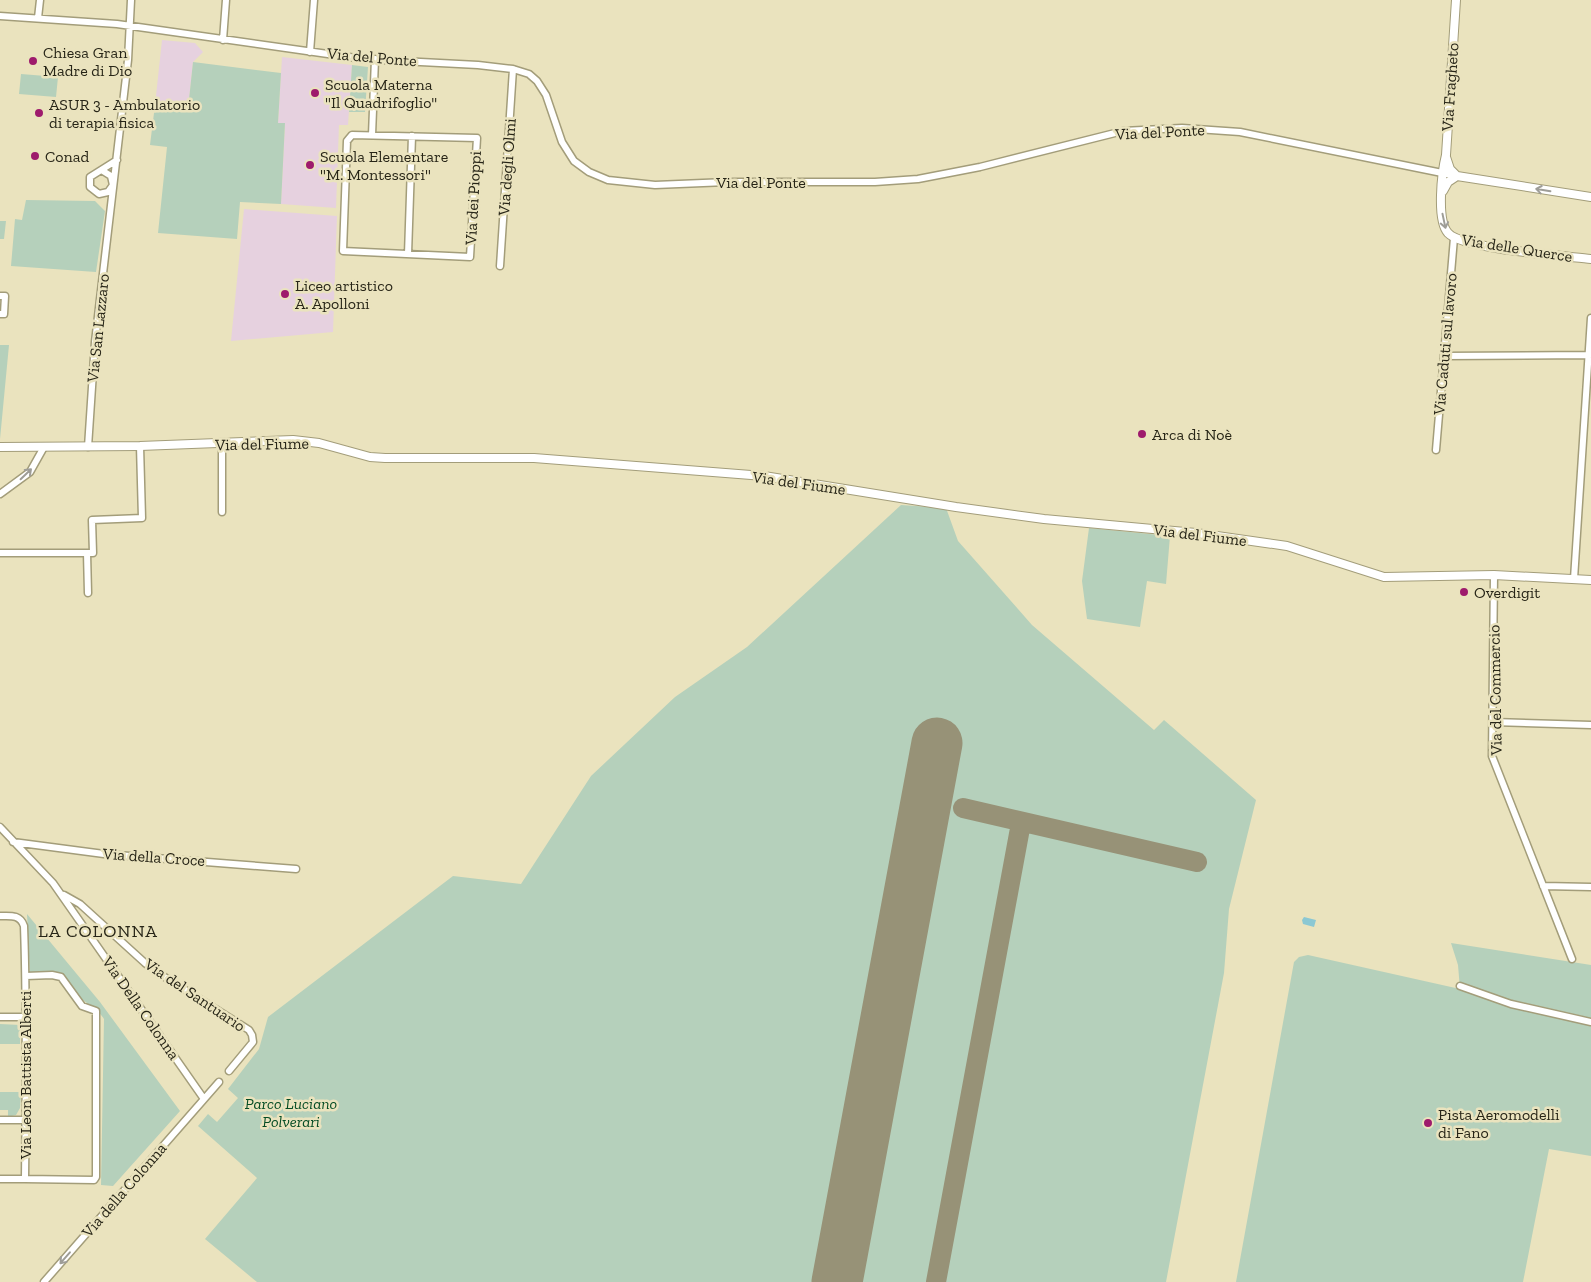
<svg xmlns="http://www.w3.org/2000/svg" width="1591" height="1282" viewBox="0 0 1591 1282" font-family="'Zilla Slab',serif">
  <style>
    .education { fill: #e6d1df }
    .green { fill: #b5d0bb }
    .water { fill: #8bc8d3 }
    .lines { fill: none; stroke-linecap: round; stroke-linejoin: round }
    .taxiway { stroke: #979277; stroke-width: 20 }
    .runway { stroke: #979277; stroke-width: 51 }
    .minor-casing { stroke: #a39d7a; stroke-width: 9 }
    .tertiary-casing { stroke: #a39d7a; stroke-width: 10 }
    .minor { stroke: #fff; stroke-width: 6 }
    .tertiary { stroke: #fff; stroke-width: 8 }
    .oneway { stroke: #9e9d97 }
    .poi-dot { fill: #9e1b6c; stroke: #eae3be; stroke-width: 2 }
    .labels { text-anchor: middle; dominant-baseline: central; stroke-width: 5; stroke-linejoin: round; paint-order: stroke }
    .poi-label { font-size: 16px; fill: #272517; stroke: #eae3be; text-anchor: start }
    .street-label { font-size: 16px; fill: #272517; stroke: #eae3be }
    .park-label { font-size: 16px; font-style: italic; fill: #044c24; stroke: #eae3be }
    .neighbourhood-label { font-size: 18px; letter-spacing: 1px; fill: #272517; stroke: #eae3be }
  </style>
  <rect width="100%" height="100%" fill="#eae3be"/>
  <path class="education" d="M 162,40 L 195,43 L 203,52 L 193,62 L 188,109 L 155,105 Z
    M 282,57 L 352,65 L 348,125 L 339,125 L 336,208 L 281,204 L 285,124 L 278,123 Z
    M 244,209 L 337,216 L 333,332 L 231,341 Z"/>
  <path class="green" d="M 193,62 L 281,73 L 278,123 L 285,123 L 281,204 L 240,202 L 237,239 L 158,233 L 167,147 L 150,145 L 155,105 L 188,109 Z
    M 352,65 L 368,67 L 365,112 L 349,112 Z
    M 21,74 L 58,77 L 56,97 L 19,94 Z
    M 26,200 L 95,201 L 105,211 L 96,272 L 11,266 L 15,219 L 22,220 Z
    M 0,221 L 6,221 L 4,239 L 0,239 Z
    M 0,345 L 9,345 L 0,439 Z
    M 901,505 L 946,508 L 958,541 L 1032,625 L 1154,730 L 1164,720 L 1256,800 L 1229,909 L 1224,973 L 1166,1282 L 257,1282 L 205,1239 L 257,1178 L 198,1126 L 208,1114 L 217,1122 L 238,1098 L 228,1089 L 259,1049 L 268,1017 L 453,876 L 521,884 L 591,776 L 675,697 L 747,647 Z
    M 1089,528 L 1170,536 L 1166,584 L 1147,581 L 1140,627 L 1087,619 L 1082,581 Z
    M 27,914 L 100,1002 L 180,1111 L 113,1186 L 101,1185 L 104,1019 C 96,1005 77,1001 73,987 L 61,979 L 30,977 Z
    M 1451,943 L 1591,965 L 1591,1018 L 1467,990 L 1591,1024 L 1591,1156 L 1549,1149 L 1523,1282 L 1236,1282 L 1294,962 L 1299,957 L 1308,955 L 1460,989 L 1458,965 Z
    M 0,1024 L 20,1025 L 20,1044 L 0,1044 Z
    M 0,1092 L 21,1092 L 20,1108 L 16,1115 L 8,1117 L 8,1110 L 0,1110 Z"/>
  <path class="water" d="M 1304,917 L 1316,920 L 1314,927 L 1303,924 L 1302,920 Z"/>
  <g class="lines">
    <path class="taxiway" d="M 963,808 L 1197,862
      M 936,1282 L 1021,823"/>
    <path class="runway" d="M 837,1282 L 937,743"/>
    <g class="minor-casing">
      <path id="minor" d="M 0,16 L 117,24 L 363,59 L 478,65 L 513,69 L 529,74 L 537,81 L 546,95 L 562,142 L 574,161 L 589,172 L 608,180 L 655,185 L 727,182 L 875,182 L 918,179 L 980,167 L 1123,131 L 1182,128 L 1240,132 L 1457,176
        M 38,18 L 40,0
        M 223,40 L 226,0
        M 310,52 L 314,0
        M 352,135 L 477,138 L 470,257 L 343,251 L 347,141 Z
        M 372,135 L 375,59
        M 103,171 L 111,176 L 113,185 L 108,192 L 99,194 L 90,187 L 90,177 L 117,160
        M 408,254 L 412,136
        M 500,266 L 513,69
        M 0,296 L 5,296 L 4,314 L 0,314
        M 1444,356 L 1589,355
        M 222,444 L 222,512
        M 88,447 L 95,342 L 128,60 L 131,0
        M 1436,450 L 1454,238
        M 0,494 L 30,472 L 44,447
        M 0,553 L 87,553
        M 1494,575 L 1492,756 L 1572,959
        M 1574,579 L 1591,318
        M 88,593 L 87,553 L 93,553 L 92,520 L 142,518 L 140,446
        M 1493,722 L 1591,725
        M 0,827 L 53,883 L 204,1099
        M 13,842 L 104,854 L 296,869
        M 1543,886 L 1591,887
        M 64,895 L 80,904 L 145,963 L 163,976 L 249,1030 L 252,1035 L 253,1042 L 229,1071
        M 0,916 C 10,916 20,914 24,926 C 27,1010 26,1094 25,1179 L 94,1180 L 96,1177 L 96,1011 L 82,1006 L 61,977 L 52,975 L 26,976
        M 1460,986 L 1511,1004 L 1591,1022
        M 0,1017 L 27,1017
        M 0,1120 L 26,1120
        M 0,1179 L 25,1179
        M 44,1282 L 219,1082"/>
    </g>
    <g class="tertiary-casing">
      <path id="tertiary" d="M 1456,0 L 1446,155 C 1442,171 1436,220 1448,233 C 1462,249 1565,256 1591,259
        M 1446,157 L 1450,169 L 1457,176
        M 1443,191 L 1448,182 L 1457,176 L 1591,197
        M 0,447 L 140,446 L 293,440 L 319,443 L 370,457 L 385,458 L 534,458 L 764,476 L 956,507 L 1044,519 L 1196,533 L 1287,546 L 1384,577 L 1494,575 L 1591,580"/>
    </g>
    <use href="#minor" class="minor"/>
    <use href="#tertiary" class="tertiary"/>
  </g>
  <defs><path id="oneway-shaft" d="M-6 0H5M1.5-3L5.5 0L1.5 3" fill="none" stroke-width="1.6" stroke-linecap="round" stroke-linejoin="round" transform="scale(1.25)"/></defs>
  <g class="oneway">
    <use href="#oneway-shaft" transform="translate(1543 190) rotate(-171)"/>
    <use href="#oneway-shaft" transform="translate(1444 221) rotate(78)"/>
    <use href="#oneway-shaft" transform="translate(26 474) rotate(-44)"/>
    <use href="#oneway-shaft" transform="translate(65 1258) rotate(131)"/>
  </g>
  <g class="poi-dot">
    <circle cx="33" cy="61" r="5"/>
    <circle cx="315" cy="93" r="5"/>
    <circle cx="39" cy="113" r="5"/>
    <circle cx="35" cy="156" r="5"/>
    <circle cx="310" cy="165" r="5"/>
    <circle cx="285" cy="294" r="5"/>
    <circle cx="1142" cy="434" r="5"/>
    <circle cx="1464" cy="592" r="5"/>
    <circle cx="1428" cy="1123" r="5"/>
  </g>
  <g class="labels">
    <g class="poi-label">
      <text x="43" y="52">Chiesa Gran<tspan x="43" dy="18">Madre di Dio</tspan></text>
      <text x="325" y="84">Scuola Materna<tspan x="325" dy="18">"Il Quadrifoglio"</tspan></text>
      <text x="49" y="104">ASUR 3 - Ambulatorio<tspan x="49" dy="18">di terapia fisica</tspan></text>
      <text x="45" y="156">Conad</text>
      <text x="320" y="156">Scuola Elementare<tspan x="320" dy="18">"M. Montessori"</tspan></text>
      <text x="295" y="285">Liceo artistico<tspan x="295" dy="18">A. Apolloni</tspan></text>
      <text x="1152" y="434">Arca di Noè</text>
      <text x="1474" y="592">Overdigit</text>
      <text x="1438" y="1114">Pista Aeromodelli<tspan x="1438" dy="18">di Fano</tspan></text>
    </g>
    <g class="street-label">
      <text transform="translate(372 57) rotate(5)">Via del Ponte</text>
      <text transform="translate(1450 87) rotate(-86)">Via Fragheto</text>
      <text transform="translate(1160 132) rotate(-3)">Via del Ponte</text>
      <text transform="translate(507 167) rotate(-86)">Via degli Olmi</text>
      <text x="761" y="182">Via del Ponte</text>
      <text transform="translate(473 198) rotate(-87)">Via dei Pioppi</text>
      <text transform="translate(1517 248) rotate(9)">Via delle Querce</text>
      <text transform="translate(98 328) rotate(-84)">Via San Lazzaro</text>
      <text transform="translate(1445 344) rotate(-85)">Via Caduti sul lavoro</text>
      <text transform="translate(262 444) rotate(-1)">Via del Fiume</text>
      <text transform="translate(799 483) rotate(8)">Via del Fiume</text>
      <text transform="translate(1200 535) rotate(7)">Via del Fiume</text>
      <text transform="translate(1495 690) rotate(-91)">Via del Commercio</text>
      <text transform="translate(154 857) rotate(4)">Via della Croce</text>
      <text transform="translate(195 995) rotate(34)">Via del Santuario</text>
      <text transform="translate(141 1008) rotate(55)">Via Della Colonna</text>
      <text transform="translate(25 1075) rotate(-90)">Via Leon Battista Alberti</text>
      <text transform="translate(124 1190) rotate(-49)">Via della Colonna</text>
    </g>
    <g class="park-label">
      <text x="291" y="1103">Parco Luciano<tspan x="291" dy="18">Polverari</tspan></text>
    </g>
    <g class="neighbourhood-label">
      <text x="98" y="931">LA COLONNA</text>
    </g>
  </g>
</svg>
